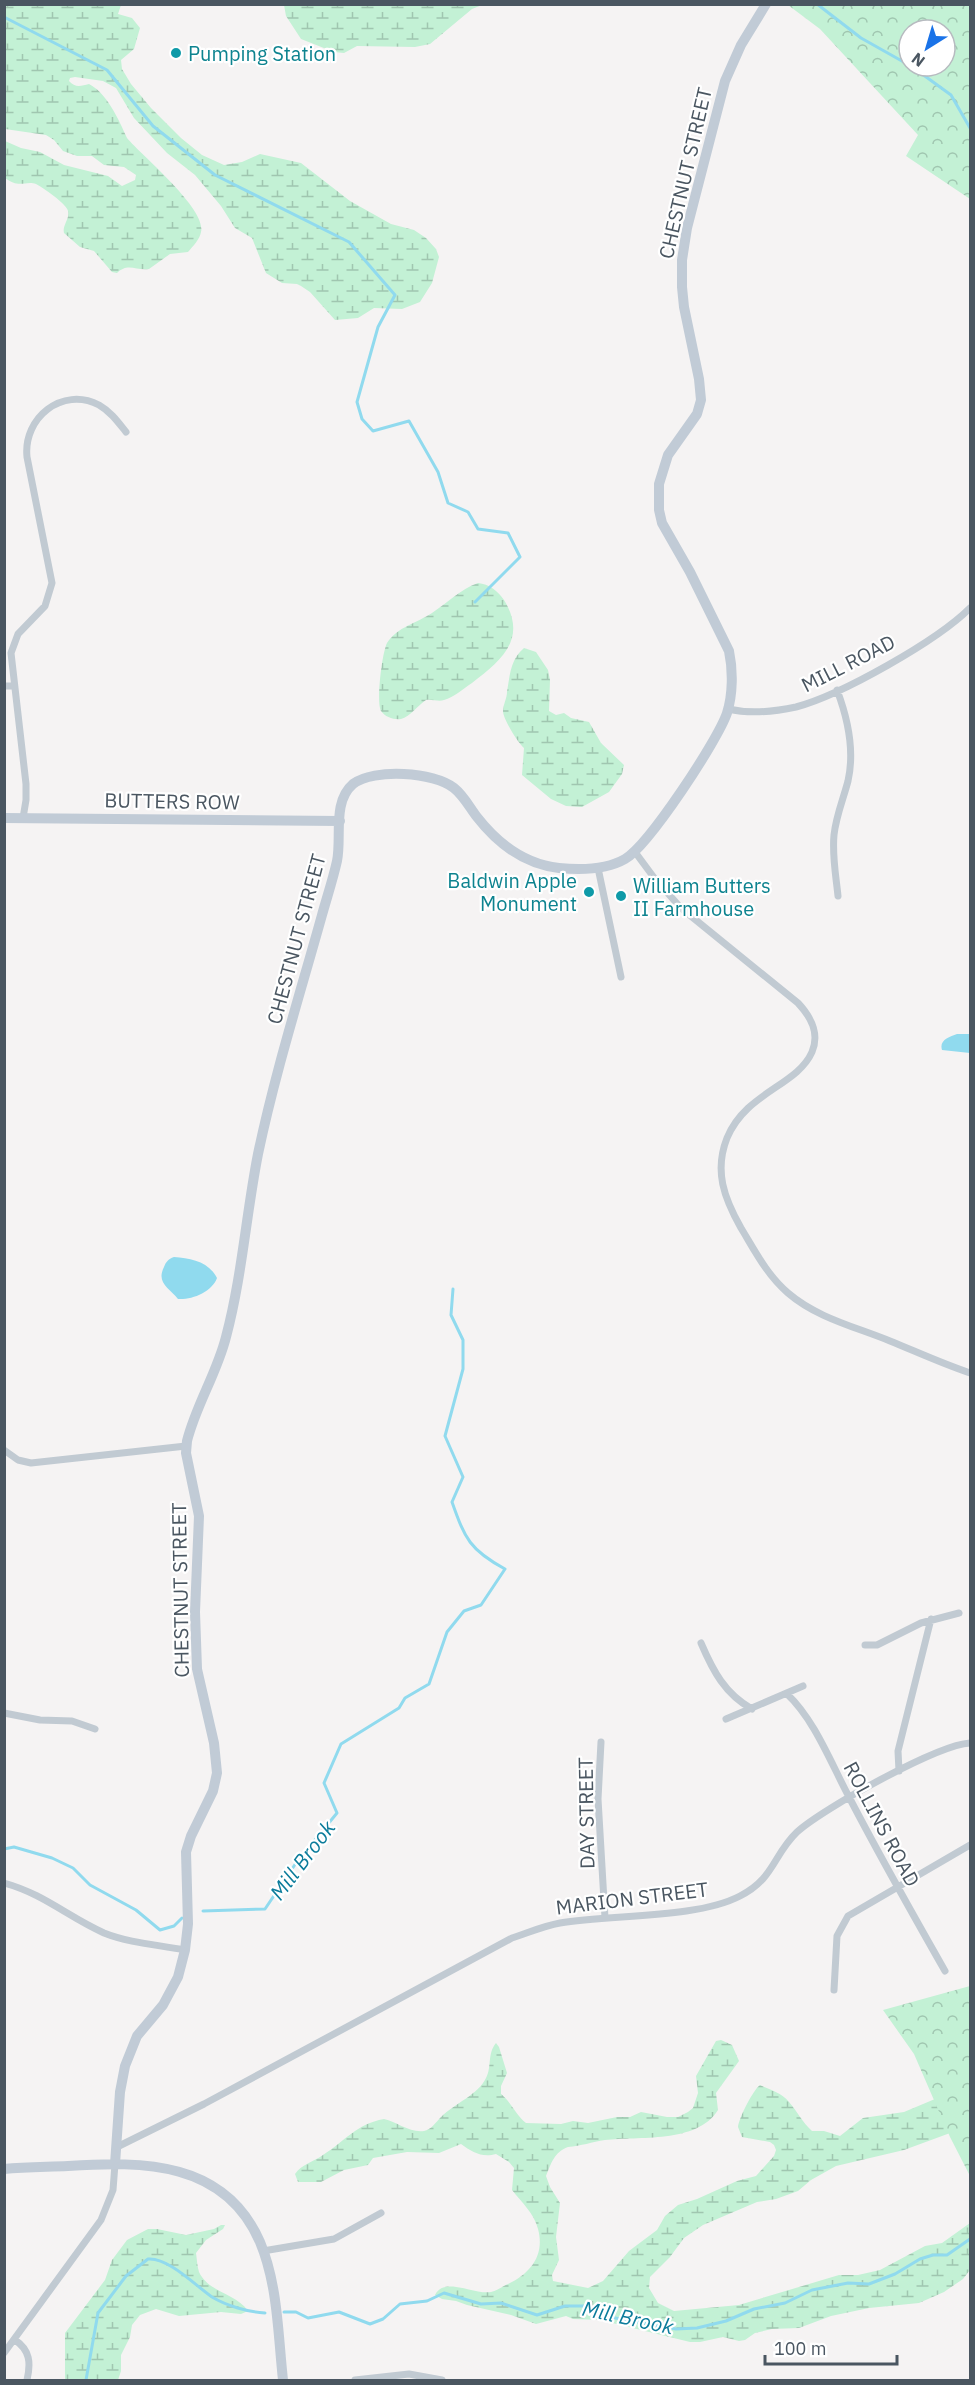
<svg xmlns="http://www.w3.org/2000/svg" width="975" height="2385" viewBox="0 0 975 2385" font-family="'IBM Plex Sans',sans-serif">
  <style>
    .wetland { fill: url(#wetland-marsh) }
    .park { fill: url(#park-crowns); fill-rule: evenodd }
    .water { fill: #90daee }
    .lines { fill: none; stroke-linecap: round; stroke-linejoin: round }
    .stream { stroke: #90daee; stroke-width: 3 }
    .street { stroke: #c1cad2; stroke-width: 7 }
    .secondary { stroke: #c1cbd6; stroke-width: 10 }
    .culture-dot { fill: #0f9aa8; stroke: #fff; stroke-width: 2 }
    .labels { text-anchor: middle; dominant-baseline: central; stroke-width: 4.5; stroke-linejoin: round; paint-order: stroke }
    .culture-label { font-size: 20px; fill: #0d838f; stroke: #fff; text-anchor: start }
    .street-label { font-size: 20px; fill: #4a5661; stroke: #fff }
    .water-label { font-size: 21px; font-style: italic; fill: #0c7c9b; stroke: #fff }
  </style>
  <defs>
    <pattern id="wetland-marsh" width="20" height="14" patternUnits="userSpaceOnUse" patternTransform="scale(1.5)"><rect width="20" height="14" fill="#c3f1d5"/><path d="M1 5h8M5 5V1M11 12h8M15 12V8" fill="none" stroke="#a0c6b0"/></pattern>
    <pattern id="park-crowns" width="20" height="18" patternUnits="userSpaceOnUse" patternTransform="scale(1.5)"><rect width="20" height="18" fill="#c3f1d5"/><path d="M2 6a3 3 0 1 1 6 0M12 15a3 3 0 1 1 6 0" fill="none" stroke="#a0c6b0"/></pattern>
  </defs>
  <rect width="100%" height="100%" fill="#f5f3f3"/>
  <path class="wetland" d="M 5,4 L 121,5 L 118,14 L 132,18 L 140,28 L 134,49 L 121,60 L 122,69 L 131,84 L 151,108 L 181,138 L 202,155 L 224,165 L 242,162 L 260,154 L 301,163 L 350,201 L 391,224 L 414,230 L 426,238 L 436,249 L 439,257 L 432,283 L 420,302 L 402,309 L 374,308 L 358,318 L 335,320 L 310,292 L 301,286 L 297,284 L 282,283 L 266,273 L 252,238 L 235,228 L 221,206 L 195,175 L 167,153 L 134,118 L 116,88 L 103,81 L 75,77 L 70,78 L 69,81 C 75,88 81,86 89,84 C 107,93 119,120 127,138 C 142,156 207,209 201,232 C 200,239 193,246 188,252 L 170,254 L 149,269 C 136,271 128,262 117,273 L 112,272 L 94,251 L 80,247 L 64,233 C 62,225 70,219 68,211 C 67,204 42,187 36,184 C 26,180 19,189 5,178 L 5,141 L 21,148 L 40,152 L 64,165 L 108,176 L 122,186 L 135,180 L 136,175 L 124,167 L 104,165 L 92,156 L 77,156 L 63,151 L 54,140 L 46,135 L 5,129 Z
    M 284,5 L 284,4 L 482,5 L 472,9 L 430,44 L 415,47 L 357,46 L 344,53 L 334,52 L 301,39 L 286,16 Z
    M 478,583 C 489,584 498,591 504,600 C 528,639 501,661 472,683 C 463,689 454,697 444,700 C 439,702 432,699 426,700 C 419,704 410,717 401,719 C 394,720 385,717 381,711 C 376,702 382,653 387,643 C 397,627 417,623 432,613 C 447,603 461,589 478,583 Z
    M 524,648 L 536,652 L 548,670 L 550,680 L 549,711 L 556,715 L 564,713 L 571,718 L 589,722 L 601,743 L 624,765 L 622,774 L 609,792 L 582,807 L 566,806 L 551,799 L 522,775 L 524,748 C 518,743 503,719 503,711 C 503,705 507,698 507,692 C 510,675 510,660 524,648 Z
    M 721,2040 L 732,2045 L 739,2061 L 716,2093 L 718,2110 C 697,2144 638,2136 605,2140 C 592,2142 581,2146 568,2147 C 554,2152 551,2164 546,2176 L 550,2187 L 560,2203 L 556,2237 L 559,2260 L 552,2275 L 553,2281 L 588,2288 L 603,2281 L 629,2251 L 657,2230 L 665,2216 L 678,2205 L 697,2199 L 737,2181 L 756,2176 L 774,2156 L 776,2150 L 774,2145 L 770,2142 L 742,2137 L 738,2127 C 739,2118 753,2090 760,2085 C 770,2090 781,2092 789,2102 C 797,2111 802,2122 812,2131 L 824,2131 L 840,2136 L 863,2118 L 904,2112 L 935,2099 L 961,2129 L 904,2150 L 836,2166 L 811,2180 L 798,2191 L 776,2199 L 757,2202 L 703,2225 L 684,2238 L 670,2257 L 650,2277 L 649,2288 L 658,2303 L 674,2311 L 739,2305 L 839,2275 L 858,2275 L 880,2270 L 925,2246 L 942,2243 L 970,2223 L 970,2270 L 963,2279 L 944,2292 L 919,2303 L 869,2308 L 831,2316 L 799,2328 L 772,2329 L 755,2333 L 745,2340 L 739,2341 L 723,2337 L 700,2342 L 690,2342 L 600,2320 L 573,2319 L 566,2316 L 536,2324 L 511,2315 L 467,2305 L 456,2301 L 442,2299 L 435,2295 C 444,2276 474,2295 491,2292 C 497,2291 503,2286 508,2284 C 531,2273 545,2255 538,2229 C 534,2213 522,2203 512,2190 L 514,2168 L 509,2162 L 496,2154 C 482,2158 472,2152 461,2144 L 439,2153 L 407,2152 L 373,2158 L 368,2165 L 344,2170 L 321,2182 L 298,2182 L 295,2174 C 302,2164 313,2162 323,2155 C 345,2141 356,2124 384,2119 C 397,2122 410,2133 424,2131 C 431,2130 436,2122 441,2117 C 455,2103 478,2095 486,2078 C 492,2067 487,2054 496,2043 L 499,2047 L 507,2073 L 501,2086 L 501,2094 C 511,2102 516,2115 526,2123 L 561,2124 L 573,2121 L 588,2123 L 617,2117 L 630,2117 L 641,2112 L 667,2117 L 678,2117 L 688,2112 L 693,2108 L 698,2093 L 696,2076 L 716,2041 Z
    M 221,2225 L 225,2225 L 223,2229 L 206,2240 L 196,2253 C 197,2259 197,2266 199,2272 C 209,2293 236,2293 248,2311 L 241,2314 L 221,2312 L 179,2316 L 156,2309 L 140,2315 L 132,2325 L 130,2337 L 121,2355 L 121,2371 L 118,2380 L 65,2380 L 65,2333 L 105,2280 L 112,2260 L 127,2240 L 148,2229 L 157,2229 L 186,2235 L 214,2229 Z"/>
  <path class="park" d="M 788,5 L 970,5 L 970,199 L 906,156 L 918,135 L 820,29 ZM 909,30 L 945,30 L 945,66 L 909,66 Z
    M 970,1986 L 970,2176 L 950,2137 L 914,2054 L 883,2010 Z"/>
  <path class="water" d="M 957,1034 L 970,1034 L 970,1053 L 942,1050 C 939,1040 949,1037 957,1034 Z
    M 174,1257 C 191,1258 209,1262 217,1278 C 212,1292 192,1300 178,1299 C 169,1288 156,1283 164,1267 C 166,1262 168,1259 174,1257 Z"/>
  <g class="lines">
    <path class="stream" d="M 817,4 L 861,38 L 909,65
      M 4,17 L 107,70 L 153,126 L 215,175 L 349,242 L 395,295 L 378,327 L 357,402 L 362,419 L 373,431 L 409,421 L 438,472 L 448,503 L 468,512 L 478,529 L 508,533 L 520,557 L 475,602
      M 911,66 L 951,95 L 970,128
      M 4,1849 L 14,1847 L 52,1858 L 73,1868 L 90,1885 L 136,1910 L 160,1930 L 174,1926 L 182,1918
      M 203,1911 L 265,1909 L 296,1863 L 337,1813 L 324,1783 L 341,1744 L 399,1708 L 405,1698 L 429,1684 L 447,1632 L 464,1611 L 481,1605 L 505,1569 C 470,1550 465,1539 452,1502 L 463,1477 L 445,1436 L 463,1369 L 463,1340 L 451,1315 L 453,1289
      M 284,2312 L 296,2312 L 308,2318 L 339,2312 L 370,2324 L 383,2319 L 400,2304 L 427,2301 L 444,2293 L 481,2304 L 501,2303 L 537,2315 L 565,2306 L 584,2306 L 593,2314 L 676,2329 L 697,2328 L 726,2321 L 754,2309 L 785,2303 L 812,2290 L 848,2283 L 869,2284 L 895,2274 L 920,2259 L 933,2255 L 947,2255 L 970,2239
      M 86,2380 L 98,2313 L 126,2276 L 148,2259 C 168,2257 196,2286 212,2297 C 227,2306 248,2312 265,2313"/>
    <path class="street" d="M 4,686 L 14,686
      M 837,690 C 848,719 855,750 848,781 C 843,800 836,816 834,835 C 832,856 836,876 838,896
      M 728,709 C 750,714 773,712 796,707 C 841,695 937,641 970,608
      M 23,818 L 26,800 L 26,784 L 11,653 L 18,634 L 45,606 L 52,583 L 27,457 C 23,418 62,386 99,405 C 111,412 118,422 126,432
      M 635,852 L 655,879 L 681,908 L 798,1003 C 811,1017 820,1033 812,1052 C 797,1086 746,1092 727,1138 C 714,1171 724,1198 741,1228 C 755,1251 767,1275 788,1293 C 817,1318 856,1327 890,1341 C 917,1352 943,1364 970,1373
      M 598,868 L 621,977
      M 4,1450 L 18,1460 L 31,1463 L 186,1446
      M 701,1643 C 713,1671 725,1694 752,1709
      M 865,1645 L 877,1645 L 921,1623 L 959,1613
      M 787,1694 C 814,1719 831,1763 848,1795 C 879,1855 912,1913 945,1971
      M 4,1713 L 40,1720 L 72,1721 L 95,1729
      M 726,1719 L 803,1686
      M 601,1742 L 598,1799 L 605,1918
      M 899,1771 L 898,1751 L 931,1619
      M 4,1883 C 44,1894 68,1917 104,1933 C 129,1943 159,1945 185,1950
      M 834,1990 L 837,1936 L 848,1916 L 970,1845
      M 117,2147 L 204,2104 L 512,1938 C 528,1933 543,1926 560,1923 C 611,1914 696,1919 740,1896 C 774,1879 773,1855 797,1832 C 822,1809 937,1745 970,1743
      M 263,2251 L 334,2239 L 381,2213
      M 15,2340 C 30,2350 31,2363 27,2380
      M 4,2353 L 101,2220 L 113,2190 L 115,2164
      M 355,2380 L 409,2374 L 442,2380"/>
    <path class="secondary" d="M 4,818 L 340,821
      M 115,2164 L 120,2092 L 125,2066 L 137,2036 L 163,2005 L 178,1977 L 185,1950 L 188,1924 L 186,1852 L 191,1836 L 213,1791 L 217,1773 L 214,1743 L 197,1669 L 195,1612 L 199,1516 L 186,1453 L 187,1441 C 196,1405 217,1373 226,1337 C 242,1277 246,1215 258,1154 C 275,1073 300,994 322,915 C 327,897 333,879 337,861 C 342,837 332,802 353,784 C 374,768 434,772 454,788 C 464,796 470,808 477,817 C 498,844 524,864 559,868 C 580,870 606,870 625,859 C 649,845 718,740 727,713 C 733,694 733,670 729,651 L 690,572 L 662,523 L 659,510 L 659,484 L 668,455 L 697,414 L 701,400 L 699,379 L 684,307 L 682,287 L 682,260 L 687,228 L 725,81 L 741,45 L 766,4
      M 4,2169 C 26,2167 47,2167 68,2166 C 143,2161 225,2161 260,2242 C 278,2285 278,2335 283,2380"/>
  </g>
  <g class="culture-dot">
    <circle cx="176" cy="53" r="6"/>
    <circle cx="589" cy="892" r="6"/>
    <circle cx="621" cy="896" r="6"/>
  </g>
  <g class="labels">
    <g class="culture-label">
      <text x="188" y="53">Pumping Station</text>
      <text x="577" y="880" text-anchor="end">Baldwin Apple<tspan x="577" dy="23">Monument</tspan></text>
      <text x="633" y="885">William Butters<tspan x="633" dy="23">II Farmhouse</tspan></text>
    </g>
    <g class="street-label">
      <text transform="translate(685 173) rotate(-77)">CHESTNUT STREET</text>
      <text transform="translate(848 663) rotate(-27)">MILL ROAD</text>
      <text transform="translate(172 801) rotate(1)">BUTTERS ROW</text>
      <text transform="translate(296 939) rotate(-75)">CHESTNUT STREET</text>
      <text transform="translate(180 1590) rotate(-91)">CHESTNUT STREET</text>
      <text transform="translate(586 1813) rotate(-91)">DAY STREET</text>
      <text transform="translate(882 1824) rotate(62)">ROLLINS ROAD</text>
      <text transform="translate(632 1898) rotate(-7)">MARION STREET</text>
    </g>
    <g class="water-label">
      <text transform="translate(302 1860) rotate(-53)">Mill Brook</text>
      <text transform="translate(628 2317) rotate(12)">Mill Brook</text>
    </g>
  </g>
  <rect width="975" height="2385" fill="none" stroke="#4a5661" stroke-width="12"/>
  <g transform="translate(927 48) rotate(217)"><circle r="28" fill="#ffffff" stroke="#b7bbc0" stroke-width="1.5"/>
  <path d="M0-4.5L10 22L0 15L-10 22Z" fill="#1a73e8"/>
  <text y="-9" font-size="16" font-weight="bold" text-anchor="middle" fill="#4a5661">N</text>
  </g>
  <path d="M765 2355v9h132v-9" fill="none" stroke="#4a5661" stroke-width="3"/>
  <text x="774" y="2355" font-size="18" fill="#4a5661" stroke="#ffffff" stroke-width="4.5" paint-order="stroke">100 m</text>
</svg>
